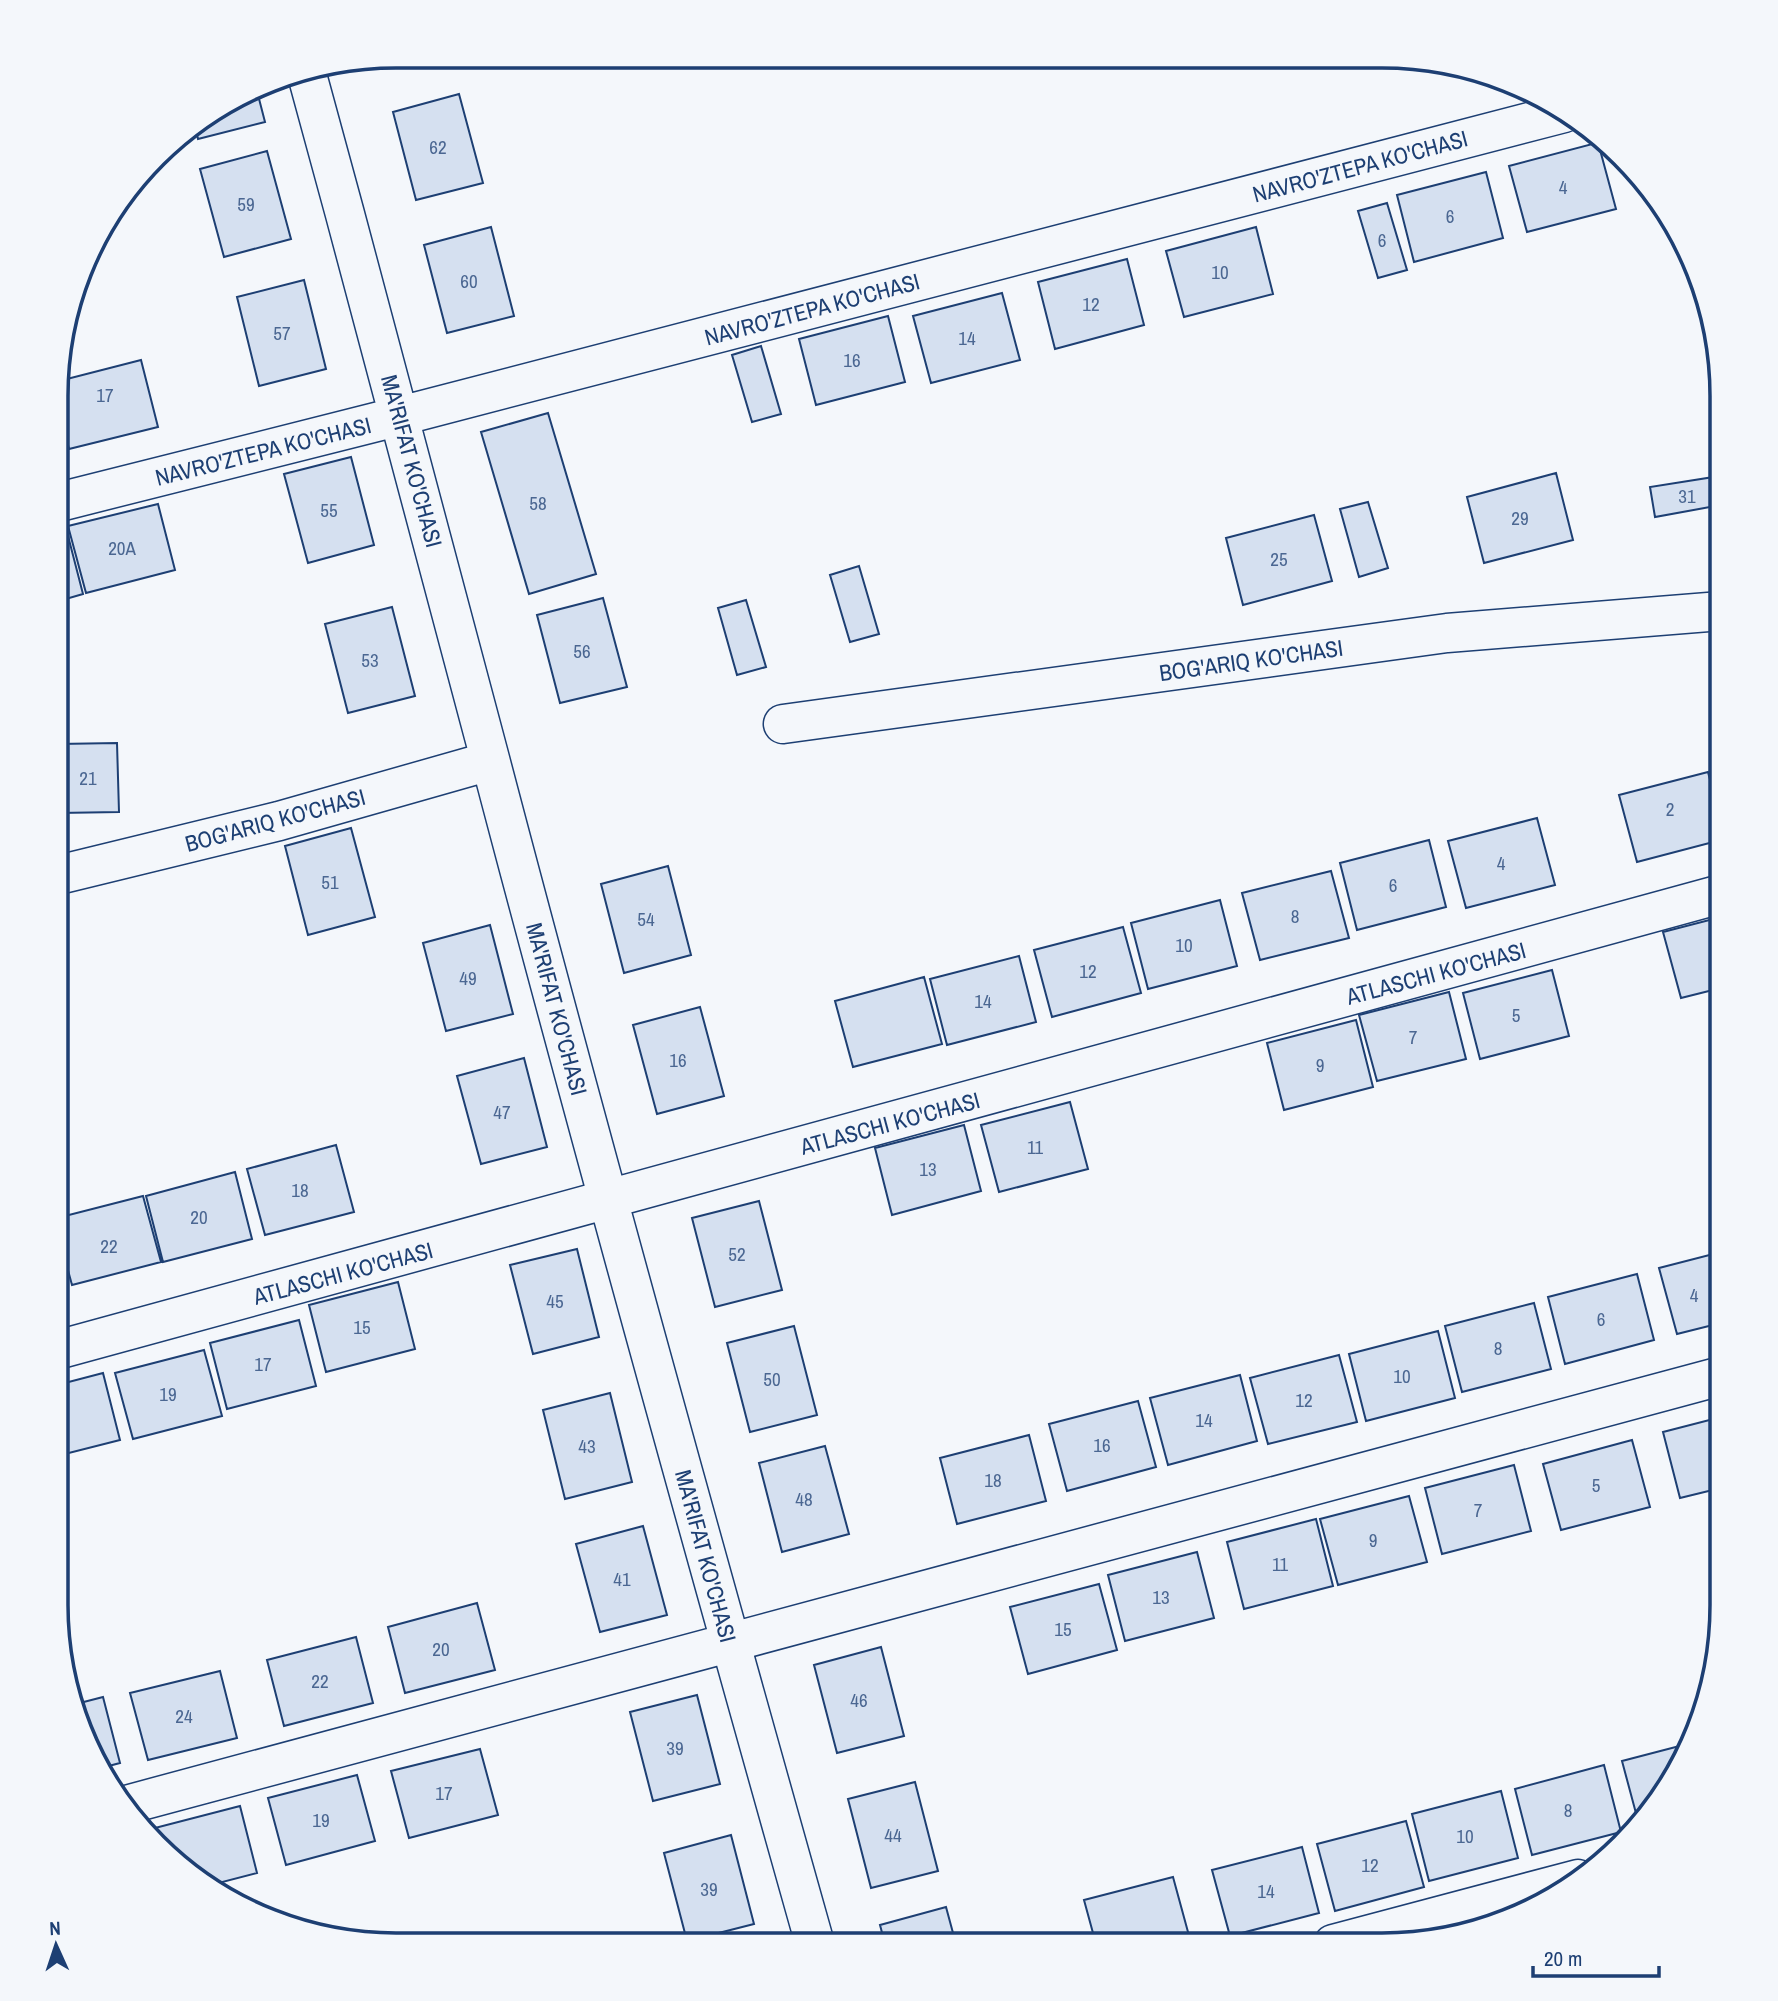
<svg xmlns="http://www.w3.org/2000/svg" width="1778" height="2001" viewBox="0 0 1778 2001" font-family="'Archivo Narrow',sans-serif">
  <style>
    .building { fill: #d5e0f0; stroke: #1d3f73; stroke-width: 2 }
    .lines { fill: none; stroke-linecap: round; stroke-linejoin: round }
    .minor-casing { stroke: #1d3f73; stroke-width: 41 }
    .minor { stroke: #f4f7fb; stroke-width: 38 }
    .labels { text-anchor: middle; dominant-baseline: central; stroke-width: 5; stroke-linejoin: round; paint-order: stroke }
    .number-label { font-size: 19px; fill: #4b6792 }
    .street-label { font-size: 23px; fill: #1d3f73; stroke: #f4f7fb }
    .rim { fill: none; stroke: #1d3f73; stroke-width: 3.5 }
  </style>
  <rect width="100%" height="100%" fill="#f4f7fb"/>
  <path class="building" d="M 257,91 L 265,122 L 198,139 L 195,127 Z
    M 459,94 L 483,183 L 416,200 L 393,112 Z
    M 1596,143 L 1599,146 L 1616,209 L 1527,232 L 1509,166 Z
    M 267,151 L 291,239 L 224,257 L 200,169 Z
    M 1486,172 L 1503,238 L 1414,262 L 1397,195 Z
    M 1387,203 L 1407,270 L 1378,278 L 1358,211 Z
    M 491,227 L 514,316 L 447,333 L 424,245 Z
    M 1256,227 L 1273,294 L 1184,317 L 1166,251 Z
    M 1127,259 L 1144,325 L 1055,349 L 1038,282 Z
    M 304,280 L 326,369 L 259,386 L 237,297 Z
    M 1002,293 L 1020,360 L 931,383 L 913,316 Z
    M 888,316 L 905,382 L 816,405 L 799,339 Z
    M 761,346 L 781,414 L 752,422 L 732,355 Z
    M 141,360 L 158,427 L 69,449 L 59,409 L 59,381 Z
    M 548,413 L 596,574 L 529,594 L 481,432 Z
    M 351,457 L 374,545 L 308,563 L 284,474 Z
    M 1556,473 L 1573,540 L 1484,563 L 1467,497 Z
    M 1720,476 L 1721,505 L 1655,517 L 1650,487 Z
    M 1368,502 L 1388,568 L 1359,577 L 1340,509 Z
    M 158,504 L 175,570 L 86,593 L 68,526 Z
    M 1314,515 L 1332,581 L 1243,605 L 1226,538 Z
    M 66,528 L 83,594 L 59,601 L 59,530 Z
    M 859,566 L 879,634 L 850,642 L 830,575 Z
    M 603,598 L 627,687 L 560,703 L 537,615 Z
    M 746,600 L 766,667 L 737,675 L 718,608 Z
    M 392,607 L 415,696 L 348,713 L 325,624 Z
    M 117,743 L 119,812 L 58,813 L 58,744 Z
    M 1708,772 L 1721,822 L 1721,840 L 1637,862 L 1619,795 Z
    M 1537,818 L 1555,885 L 1466,908 L 1448,841 Z
    M 351,828 L 375,917 L 308,935 L 285,846 Z
    M 1429,840 L 1446,907 L 1357,930 L 1340,863 Z
    M 668,866 L 691,955 L 624,973 L 601,884 Z
    M 1331,871 L 1349,938 L 1260,960 L 1242,893 Z
    M 1220,900 L 1237,966 L 1148,989 L 1131,923 Z
    M 1721,917 L 1721,988 L 1681,998 L 1663,932 Z
    M 490,925 L 513,1014 L 446,1031 L 423,943 Z
    M 1123,927 L 1141,993 L 1052,1017 L 1034,950 Z
    M 1019,956 L 1036,1022 L 947,1045 L 930,979 Z
    M 1552,970 L 1569,1036 L 1480,1059 L 1463,993 Z
    M 924,977 L 942,1044 L 853,1067 L 835,1001 Z
    M 1449,992 L 1466,1059 L 1377,1081 L 1359,1015 Z
    M 700,1007 L 724,1096 L 657,1114 L 633,1025 Z
    M 1356,1020 L 1373,1087 L 1284,1110 L 1267,1043 Z
    M 524,1058 L 547,1147 L 481,1164 L 457,1076 Z
    M 1070,1102 L 1088,1169 L 999,1192 L 981,1125 Z
    M 964,1125 L 981,1191 L 892,1215 L 875,1148 Z
    M 336,1145 L 354,1212 L 265,1235 L 247,1169 Z
    M 235,1172 L 252,1239 L 163,1262 L 146,1196 Z
    M 143,1196 L 161,1262 L 72,1285 L 57,1230 L 57,1218 Z
    M 759,1201 L 782,1290 L 715,1307 L 692,1218 Z
    M 577,1249 L 599,1337 L 533,1354 L 510,1265 Z
    M 1721,1252 L 1721,1323 L 1677,1334 L 1659,1268 Z
    M 1637,1274 L 1654,1340 L 1565,1364 L 1548,1297 Z
    M 398,1282 L 415,1349 L 326,1372 L 309,1305 Z
    M 1534,1303 L 1551,1369 L 1462,1392 L 1445,1326 Z
    M 299,1320 L 316,1386 L 227,1409 L 210,1343 Z
    M 794,1326 L 817,1415 L 750,1432 L 727,1343 Z
    M 1438,1331 L 1455,1398 L 1366,1421 L 1349,1354 Z
    M 204,1350 L 222,1416 L 133,1439 L 115,1373 Z
    M 1339,1355 L 1357,1422 L 1268,1444 L 1250,1378 Z
    M 103,1373 L 120,1440 L 57,1456 L 57,1385 Z
    M 1240,1375 L 1257,1441 L 1168,1465 L 1150,1398 Z
    M 610,1393 L 632,1482 L 565,1499 L 543,1410 Z
    M 1138,1401 L 1156,1467 L 1067,1491 L 1049,1424 Z
    M 1721,1417 L 1721,1488 L 1680,1498 L 1663,1432 Z
    M 1029,1435 L 1046,1501 L 957,1524 L 940,1458 Z
    M 1632,1440 L 1650,1507 L 1561,1530 L 1543,1464 Z
    M 825,1446 L 849,1534 L 782,1552 L 759,1463 Z
    M 1514,1465 L 1531,1531 L 1442,1554 L 1425,1488 Z
    M 1409,1496 L 1427,1562 L 1338,1585 L 1320,1519 Z
    M 1316,1519 L 1333,1586 L 1244,1609 L 1227,1542 Z
    M 643,1526 L 667,1615 L 600,1632 L 576,1544 Z
    M 1197,1552 L 1214,1618 L 1125,1641 L 1108,1575 Z
    M 1099,1584 L 1117,1650 L 1028,1674 L 1010,1607 Z
    M 477,1603 L 495,1670 L 405,1693 L 388,1627 Z
    M 356,1637 L 373,1703 L 284,1726 L 267,1660 Z
    M 881,1647 L 904,1736 L 837,1753 L 814,1665 Z
    M 220,1671 L 237,1738 L 148,1760 L 130,1693 Z
    M 697,1695 L 720,1784 L 653,1801 L 630,1712 Z
    M 103,1697 L 120,1763 L 101,1768 L 74,1714 L 72,1705 Z
    M 1691,1743 L 1676,1775 L 1637,1817 L 1622,1761 Z
    M 480,1749 L 498,1815 L 409,1838 L 391,1771 Z
    M 1604,1765 L 1621,1832 L 1532,1855 L 1515,1789 Z
    M 357,1775 L 375,1841 L 286,1865 L 268,1798 Z
    M 915,1782 L 938,1871 L 871,1888 L 848,1799 Z
    M 1501,1791 L 1518,1858 L 1429,1881 L 1412,1814 Z
    M 240,1806 L 257,1873 L 211,1885 L 151,1829 Z
    M 1406,1821 L 1424,1887 L 1335,1911 L 1317,1844 Z
    M 731,1835 L 754,1924 L 687,1941 L 664,1853 Z
    M 1302,1847 L 1319,1913 L 1230,1936 L 1212,1870 Z
    M 1173,1877 L 1191,1943 L 1096,1944 L 1084,1900 Z
    M 946,1907 L 956,1944 L 885,1944 L 880,1925 Z"/>
  <g class="lines">
    <g class="minor-casing">
      <path id="minor" d="M 306,71 C 369,300 429,530 490,759 C 594,1155 704,1550 815,1944
        M 59,502 L 400,416 L 1564,113
        M 783,724 L 1447,633 L 1721,611
        M 58,875 L 279,821 L 490,761
        M 57,1350 L 1721,894
        M 126,1805 L 1721,1376
        M 1333,1944 L 1578,1879"/>
    </g>
    <use href="#minor" class="minor"/>
  </g>
  <g class="labels">
    <g class="number-label">
      <text x="438" y="147">62</text>
      <text x="1563" y="187">4</text>
      <text x="246" y="204">59</text>
      <text x="1450" y="216">6</text>
      <text x="1382" y="240">6</text>
      <text x="1220" y="272">10</text>
      <text x="469" y="281">60</text>
      <text x="1091" y="304">12</text>
      <text x="282" y="333">57</text>
      <text x="967" y="338">14</text>
      <text x="852" y="360">16</text>
      <text x="105" y="395">17</text>
      <text x="1687" y="496">31</text>
      <text x="538" y="503">58</text>
      <text x="329" y="510">55</text>
      <text x="1520" y="518">29</text>
      <text x="122" y="548">20A</text>
      <text x="1279" y="559">25</text>
      <text x="582" y="651">56</text>
      <text x="370" y="660">53</text>
      <text x="88" y="778">21</text>
      <text x="1670" y="809">2</text>
      <text x="1501" y="863">4</text>
      <text x="330" y="882">51</text>
      <text x="1393" y="885">6</text>
      <text x="1295" y="916">8</text>
      <text x="646" y="919">54</text>
      <text x="1184" y="945">10</text>
      <text x="1088" y="971">12</text>
      <text x="468" y="978">49</text>
      <text x="983" y="1001">14</text>
      <text x="1516" y="1015">5</text>
      <text x="1413" y="1037">7</text>
      <text x="678" y="1060">16</text>
      <text x="1320" y="1065">9</text>
      <text x="502" y="1112">47</text>
      <text x="1035" y="1147">11</text>
      <text x="928" y="1169">13</text>
      <text x="300" y="1190">18</text>
      <text x="199" y="1217">20</text>
      <text x="109" y="1246">22</text>
      <text x="737" y="1254">52</text>
      <text x="1694" y="1295">4</text>
      <text x="555" y="1301">45</text>
      <text x="1601" y="1319">6</text>
      <text x="362" y="1327">15</text>
      <text x="1498" y="1348">8</text>
      <text x="263" y="1364">17</text>
      <text x="1402" y="1376">10</text>
      <text x="772" y="1379">50</text>
      <text x="168" y="1394">19</text>
      <text x="1304" y="1400">12</text>
      <text x="1204" y="1420">14</text>
      <text x="1102" y="1445">16</text>
      <text x="587" y="1446">43</text>
      <text x="993" y="1480">18</text>
      <text x="1596" y="1485">5</text>
      <text x="804" y="1499">48</text>
      <text x="1478" y="1510">7</text>
      <text x="1373" y="1540">9</text>
      <text x="1280" y="1564">11</text>
      <text x="622" y="1579">41</text>
      <text x="1161" y="1597">13</text>
      <text x="1063" y="1629">15</text>
      <text x="441" y="1649">20</text>
      <text x="320" y="1681">22</text>
      <text x="859" y="1700">46</text>
      <text x="184" y="1716">24</text>
      <text x="675" y="1748">39</text>
      <text x="444" y="1793">17</text>
      <text x="1568" y="1810">8</text>
      <text x="321" y="1820">19</text>
      <text x="893" y="1835">44</text>
      <text x="1465" y="1836">10</text>
      <text x="1370" y="1865">12</text>
      <text x="709" y="1889">39</text>
      <text x="1266" y="1891">14</text>
    </g>
    <g class="street-label">
      <text transform="translate(1360 166) rotate(-15)">NAVRO'ZTEPA KO'CHASI</text>
      <text transform="translate(812 309) rotate(-15)">NAVRO'ZTEPA KO'CHASI</text>
      <text transform="translate(263 451) rotate(-14)">NAVRO'ZTEPA KO'CHASI</text>
      <text transform="translate(412 461) rotate(75)">MA'RIFAT KO'CHASI</text>
      <text transform="translate(1251 660) rotate(-8)">BOG'ARIQ KO'CHASI</text>
      <text transform="translate(275 820) rotate(-15)">BOG'ARIQ KO'CHASI</text>
      <text transform="translate(1436 973) rotate(-15)">ATLASCHI KO'CHASI</text>
      <text transform="translate(557 1009) rotate(75)">MA'RIFAT KO'CHASI</text>
      <text transform="translate(890 1123) rotate(-15)">ATLASCHI KO'CHASI</text>
      <text transform="translate(343 1273) rotate(-15)">ATLASCHI KO'CHASI</text>
      <text transform="translate(706 1556) rotate(75)">MA'RIFAT KO'CHASI</text>
    </g>
  </g>
  <path d="M0 0H1778V2001H0ZM396 68H1382A328 328 0 0 1 1710 396V1605A328 328 0 0 1 1382 1933H396A328 328 0 0 1 68 1605V396A328 328 0 0 1 396 68Z" fill="#f4f7fb" fill-rule="evenodd"/>
  <path class="rim" d="M396 68H1382A328 328 0 0 1 1710 396V1605A328 328 0 0 1 1382 1933H396A328 328 0 0 1 68 1605V396A328 328 0 0 1 396 68Z"/>
  <g transform="translate(56 1945) rotate(357)" stroke="#f4f7fb" stroke-width="5" paint-order="stroke">
  <path d="M0-5L12 26L0 18L-12 26Z" fill="#1d3f73"/>
  <text y="-10" font-size="19" font-weight="bold" text-anchor="middle" fill="#1d3f73">N</text>
  </g>
  <path d="M1533 1966v10h126v-10" fill="none" stroke="#1d3f73" stroke-width="3.5"/>
  <text x="1544" y="1966" font-size="21" fill="#1d3f73" stroke="#f4f7fb" stroke-width="5" paint-order="stroke">20 m</text>
</svg>
